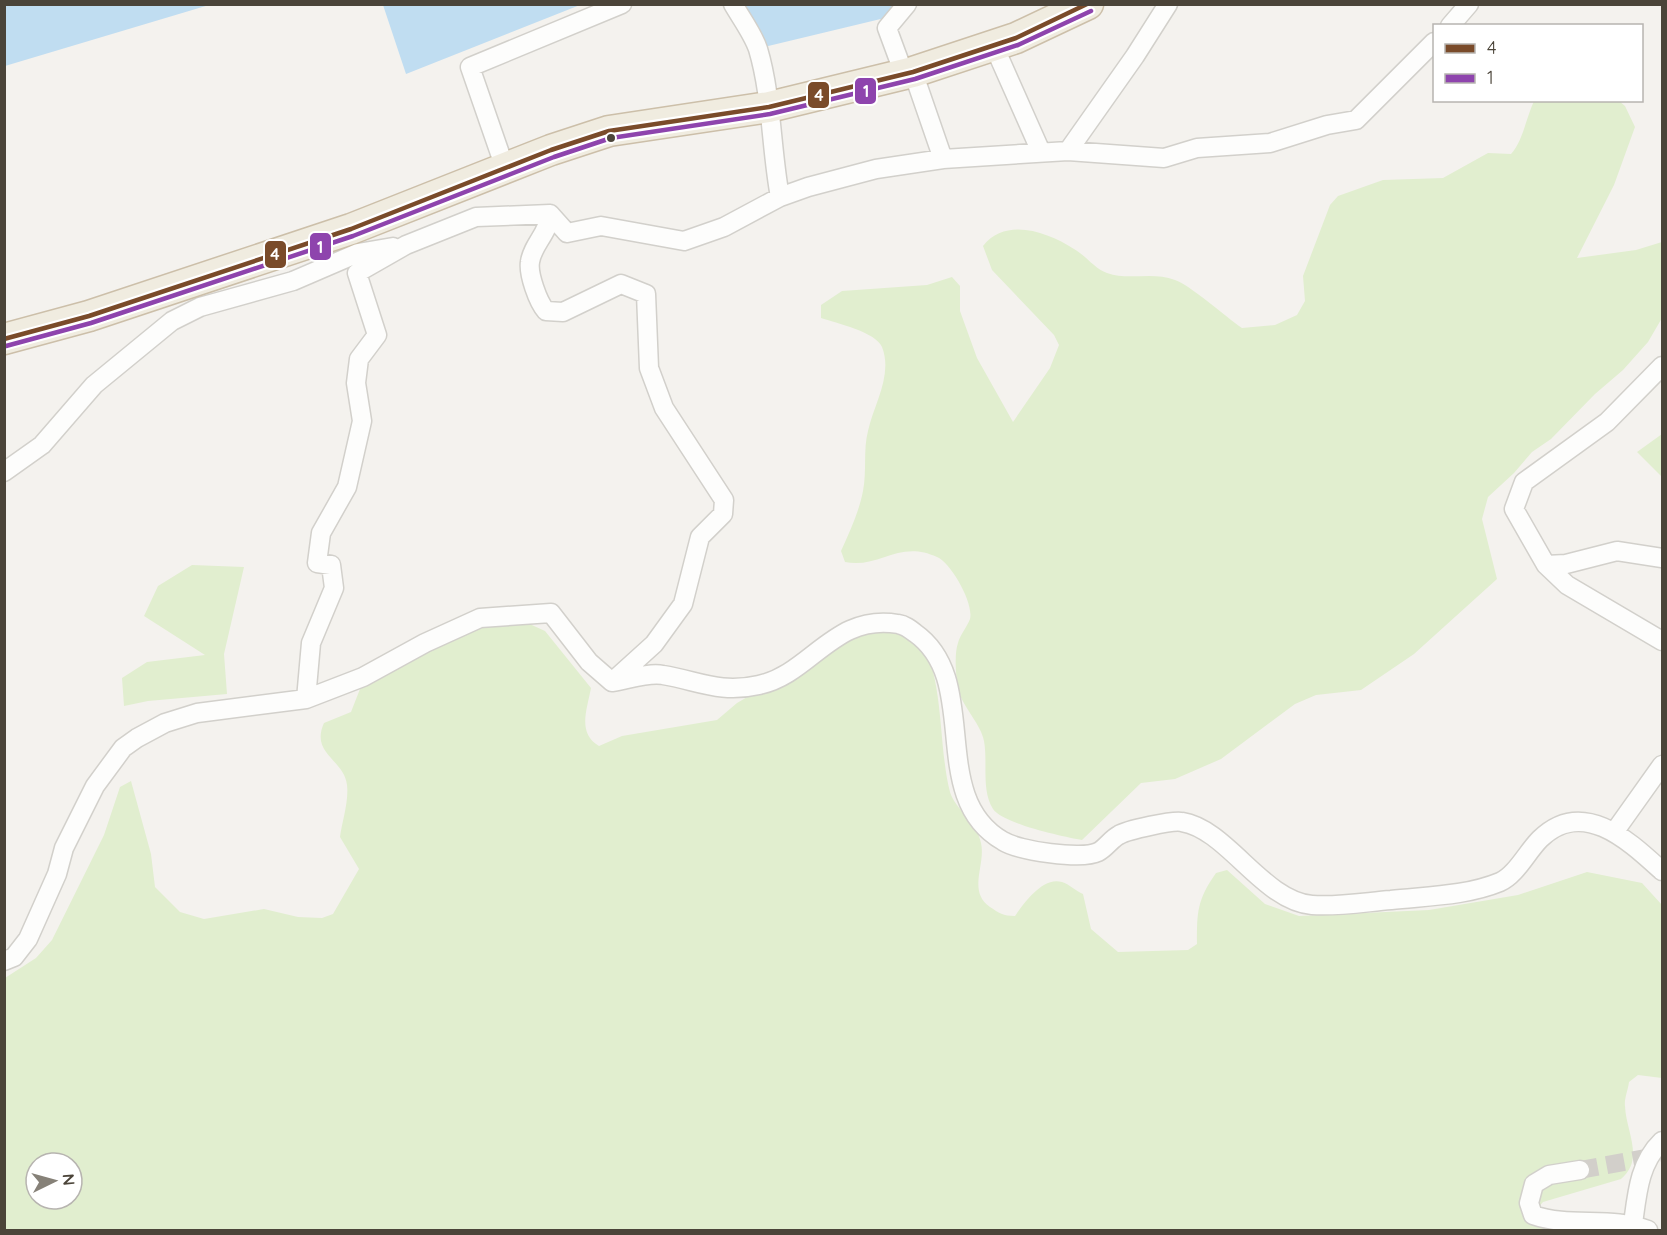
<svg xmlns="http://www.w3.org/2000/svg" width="1667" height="1235" viewBox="0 0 1667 1235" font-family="Quicksand,sans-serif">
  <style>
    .green { fill: #e1eecf; fill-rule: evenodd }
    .water { fill: #c0ddf1 }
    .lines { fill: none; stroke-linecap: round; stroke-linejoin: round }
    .minor-tunnel { stroke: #d2cfca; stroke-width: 18; stroke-dasharray: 18 9; stroke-linecap: butt }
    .minor-casing { stroke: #d2d0cb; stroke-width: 21 }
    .trunk-casing { stroke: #ccbfa9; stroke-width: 33 }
    .minor { stroke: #fdfdfc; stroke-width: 18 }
    .trunk { stroke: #f0ece0; stroke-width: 30 }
    .bus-1-casing { stroke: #fff; stroke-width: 9 }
    .bus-2-casing { stroke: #fff; stroke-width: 9 }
    .bus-1 { stroke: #7a4b2a; stroke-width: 4.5 }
    .bus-2 { stroke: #8e44ad; stroke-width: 4.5 }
    .bus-dot { fill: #4b4439; stroke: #fff; stroke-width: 2 }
    .line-badge { stroke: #fff; stroke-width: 2 }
    .badge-label { font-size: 16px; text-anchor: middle; font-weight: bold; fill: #fff }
  </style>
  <rect width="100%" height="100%" fill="#f4f2ee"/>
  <path class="green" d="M 1534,101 L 1619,101 L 1625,106 L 1635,127 L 1614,185 L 1577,258 L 1636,250 L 1662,242 L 1662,318 L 1648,342 L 1623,370 L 1595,394 L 1551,439 L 1532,452 L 1514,473 L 1488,497 L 1482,519 L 1497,579 L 1414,654 L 1361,690 L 1316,695 L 1295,704 L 1221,759 L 1175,779 L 1141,783 L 1082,840 C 1065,837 1003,824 993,809 C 981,790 988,762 984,741 C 981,724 963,708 958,689 C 956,677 954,654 958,643 C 960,635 967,627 970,619 C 974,603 951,563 937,557 C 899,539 879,569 845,562 L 841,551 C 850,531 859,512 863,491 C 867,471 863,450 868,431 C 874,404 893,375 882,347 C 876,332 836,323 821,318 L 821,305 L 842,291 L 927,285 L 952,277 L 960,286 L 960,311 L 977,358 L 1013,422 L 1050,368 L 1059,345 L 1054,335 L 992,270 L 983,246 C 1006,217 1047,232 1074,249 C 1085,255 1095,269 1107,273 C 1129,281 1152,271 1175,280 C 1190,285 1226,317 1242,328 L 1275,325 L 1297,315 L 1305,301 L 1303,276 L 1330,205 L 1338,196 L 1383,180 L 1443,178 L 1488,153 L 1511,154 C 1523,141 1526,118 1534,101 Z
    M 1662,434 L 1662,477 L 1637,452 Z
    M 192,565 L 244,567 L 224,654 L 227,694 L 148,701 L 124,706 L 122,678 L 147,662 L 205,655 L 144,616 L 158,586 Z
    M 487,621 L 523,621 L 545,631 L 591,688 C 587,710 577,733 599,746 L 622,736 L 717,720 L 737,703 L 837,645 L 871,631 L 882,629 L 918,635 C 945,675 938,747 950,792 C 955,809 977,822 981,843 C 986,865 967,891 990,907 C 999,913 1003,916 1015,916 C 1024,903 1043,876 1062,882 C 1069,884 1076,891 1083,894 L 1091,929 L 1118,952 L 1188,950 L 1197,944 C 1197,912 1197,900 1216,873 L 1227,870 L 1265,904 L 1299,916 L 1429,910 L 1518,895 L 1587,872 L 1642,883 L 1662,905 L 1662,1078 L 1638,1075 L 1629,1082 C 1628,1090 1624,1099 1625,1106 C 1626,1132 1645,1159 1621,1179 L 1543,1202 L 1535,1211 L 1536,1223 L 1551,1230 L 5,1230 L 5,978 L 36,958 L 52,940 L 104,835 L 120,787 L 131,781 L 151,854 L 155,887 L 180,912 L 204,919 L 264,909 L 298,917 L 322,918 L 333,914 L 359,869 L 340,837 C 342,822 349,801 347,785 C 344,759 310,754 324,723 L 351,712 L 360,689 L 378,673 ZM 36,1163 L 72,1163 L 72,1199 L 36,1199 Z"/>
  <path class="water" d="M 5,4 L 209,4 L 209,5 L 5,66 Z
    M 383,5 L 383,4 L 580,5 L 406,74 Z
    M 738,5 L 899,5 L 889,17 L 760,48 Z"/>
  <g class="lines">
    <path class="minor-tunnel" d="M 1580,1170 L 1662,1155"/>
    <g class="minor-casing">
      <path id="minor" d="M 733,4 C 741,18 753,34 758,49 C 772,96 771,149 780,197
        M 1450,26 L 1469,4
        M 994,46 L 1041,152
        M 913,72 L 943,159
        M 904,74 L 887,28 L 907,4
        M 1068,151 L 1135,56 L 1168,4
        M 505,168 L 470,67 L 622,4
        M 550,214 C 549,233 532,245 530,262 C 528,274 538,302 546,311 L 563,312 L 621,284 L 646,294 L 649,368 L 664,408 L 724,500 L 723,514 L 700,537 L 683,604 L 654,644 L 612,682
        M 1662,366 L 1607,422 L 1524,482 L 1514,509 L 1546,565 L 1567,585 L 1662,641
        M 4,472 L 42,445 L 94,385 L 172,321 L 200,307 L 293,281 L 358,253 L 393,247
        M 1546,565 L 1566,564 L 1617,551 L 1662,558
        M 306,699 L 311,643 L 334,588 L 331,565 L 317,563 L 321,533 L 347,487 L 362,421 L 356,383 L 359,359 L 377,335 L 357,273 L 406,245 L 476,217 L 550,214 L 567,233 L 601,226 L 684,241 L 724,227 L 780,197 L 808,187 L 876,169 L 943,159 L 1068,151 L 1164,158 L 1197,148 L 1270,143 L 1327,125 L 1356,120 L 1434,42
        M 1615,831 L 1662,765
        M 4,961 L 14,957 L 28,939 L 57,874 L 64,848 L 95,786 L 123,748 L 137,738 L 165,723 L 197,713 L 306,699 L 363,677 L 425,643 L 480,618 L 551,613 L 589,662 L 612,682 C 627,680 648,672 663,675 C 699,681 720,694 759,685 C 811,674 834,613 898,624 C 905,625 910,629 915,633 C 983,681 926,797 1003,841 C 1019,851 1082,860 1098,852 C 1106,848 1111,839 1119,835 C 1127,830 1173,820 1182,822 C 1227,829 1263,901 1312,905 C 1338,907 1366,902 1391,900 C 1427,896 1466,896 1500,882 C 1516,875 1527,852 1540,839 C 1583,797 1629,841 1662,871
        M 1580,1170 L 1549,1175 L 1534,1184 L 1529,1203 L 1533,1215 C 1570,1228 1611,1216 1648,1230
        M 1633,1224 C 1637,1194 1639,1163 1662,1141"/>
    </g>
    <g class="trunk-casing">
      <path id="trunk" d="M 4,339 L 89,316 L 351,229 L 551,150 L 609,131 L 769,107 L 913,72 L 1016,38 L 1088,4"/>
    </g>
    <use href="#minor" class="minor"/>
    <use href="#trunk" class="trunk"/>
    <g class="bus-1-casing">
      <path id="bus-1" d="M 4,339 L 89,316 L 351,229 L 551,150 L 609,131 L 769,107 L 913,72 L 1016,38 L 1087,4"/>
    </g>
    <g class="bus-2-casing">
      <path id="bus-2" d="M 6,346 L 91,323 L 353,236 L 554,157 L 611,138 L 770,114 L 915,79 L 1018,45 L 1091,11"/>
    </g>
    <use href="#bus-1" class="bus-1"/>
    <use href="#bus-2" class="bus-2"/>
  </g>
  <circle class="bus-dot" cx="611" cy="138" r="5"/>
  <g class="line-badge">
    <rect x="854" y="77" width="23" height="28" rx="6" fill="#8e44ad"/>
    <rect x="807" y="81" width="23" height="28" rx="6" fill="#7a4b2a"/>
    <rect x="309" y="232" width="23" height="29" rx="6" fill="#8e44ad"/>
    <rect x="264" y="240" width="23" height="29" rx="6" fill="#7a4b2a"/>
  </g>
  <g class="badge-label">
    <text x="866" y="97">1</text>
    <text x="819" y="101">4</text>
    <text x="320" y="253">1</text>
    <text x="275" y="260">4</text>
  </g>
  <rect width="1667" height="1235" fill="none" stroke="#4b4439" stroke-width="12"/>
  <rect x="1433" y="24" width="210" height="78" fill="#ffffff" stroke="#b7b4b0" stroke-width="1.5"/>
  <rect x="1445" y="44" width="30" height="9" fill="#7a4b2a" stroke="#b7b4b0" stroke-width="1.5"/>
  <text x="1487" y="54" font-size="18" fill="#4b4439">4</text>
  <rect x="1445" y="74" width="30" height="9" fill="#8e44ad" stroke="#b7b4b0" stroke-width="1.5"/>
  <text x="1487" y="84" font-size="18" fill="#4b4439">1</text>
  <g transform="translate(54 1181) rotate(85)"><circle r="28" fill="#ffffff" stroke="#b7b4b0" stroke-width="1.5"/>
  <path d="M0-4.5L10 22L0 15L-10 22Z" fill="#868178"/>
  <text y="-9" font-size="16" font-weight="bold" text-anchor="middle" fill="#4b4439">N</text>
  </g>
</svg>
